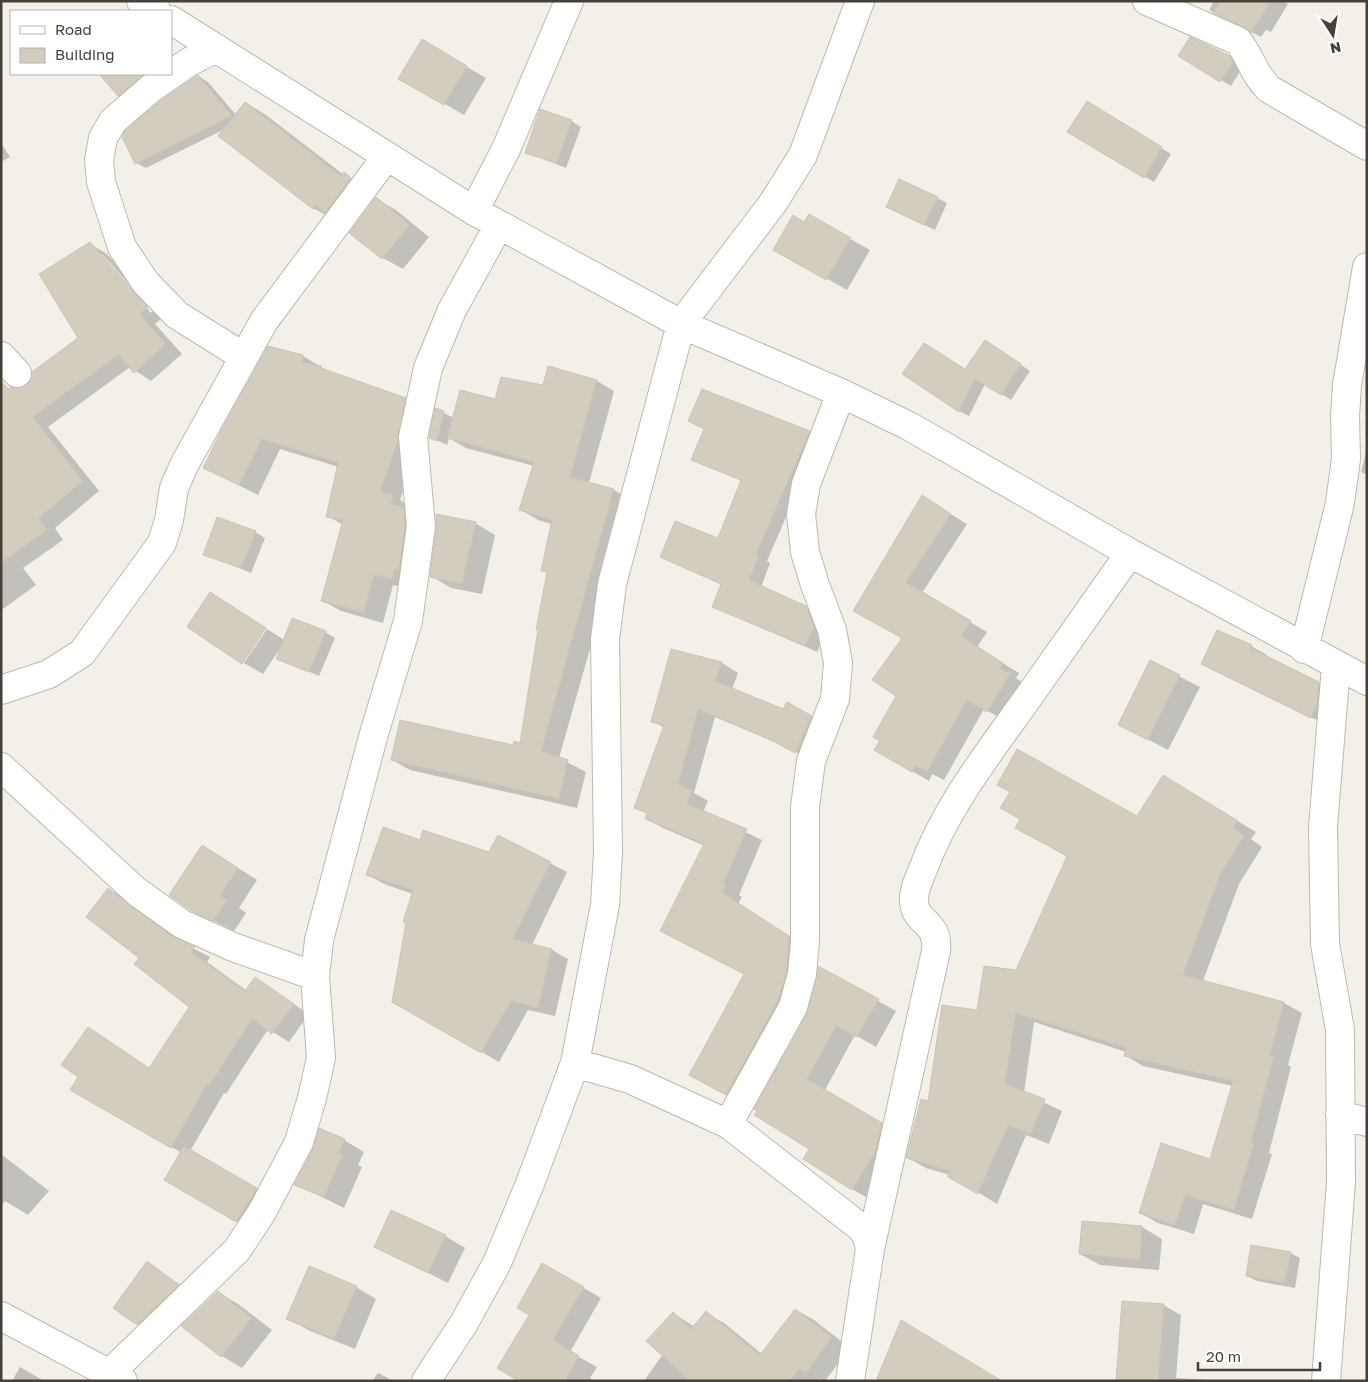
<svg xmlns="http://www.w3.org/2000/svg" width="1368" height="1382" viewBox="0 0 1368 1382" font-family="'Golos Text',sans-serif">
  <style>
    .shadow { fill: #0003; fill-rule: evenodd }
    .building { fill: #d3cdbf; stroke: #cdc5b3 }
    .lines { fill: none; stroke-linecap: round; stroke-linejoin: round }
    .minor-casing { stroke: #bdb9ac; stroke-width: 30 }
    .minor { stroke: #fff; stroke-width: 28 }
  </style>
  <rect width="100%" height="100%" fill="#f3f0e9"/>
  <path class="shadow" d="M 1214,1 L 1283,1 L 1288,4 L 1271,32 L 1266,30 L 1261,37 L 1209,10 Z
    M 422,41 L 486,78 L 464,115 L 400,78 Z
    M 1180,55 L 1227,55 L 1238,61 L 1242,68 L 1231,86 Z
    M 101,74 L 171,74 L 138,107 L 118,95 Z
    M 198,76 L 208,82 L 236,115 L 246,103 L 266,115 L 344,175 L 365,185 L 333,219 L 313,208 L 225,129 L 146,168 L 136,163 Z
    M 1098,108 L 1171,154 L 1154,182 L 1069,132 Z
    M 571,121 L 581,127 L 566,168 L 526,152 Z
    M 1,143 L 10,157 L 1,162 Z
    M 937,198 L 947,203 L 935,230 L 897,212 Z
    M 376,199 L 396,210 L 429,237 L 403,269 L 383,258 Z
    M 809,216 L 870,250 L 847,290 L 775,249 L 805,223 Z
    M 90,244 L 107,254 L 163,317 L 155,324 L 182,354 L 151,381 L 130,367 L 48,427 L 99,491 L 55,528 L 63,540 L 23,568 L 36,585 L 3,609 L 1,608 L 1,396 L 28,386 L 80,338 ZM 99,255 L 103,255 L 153,311 L 151,313 Z
    M 995,347 L 1030,371 L 1011,400 L 985,384 L 969,416 L 959,411 L 965,370 Z
    M 268,348 L 303,356 L 331,373 L 405,399 L 424,409 L 416,452 L 400,500 L 411,507 L 411,589 L 393,585 L 383,623 L 341,611 L 323,601 L 343,525 L 328,516 L 339,467 L 280,449 L 258,495 L 205,468 Z
    M 597,381 L 614,391 L 589,483 L 614,490 L 632,501 L 559,758 L 586,772 L 577,808 L 410,770 L 392,760 L 521,745 L 548,573 L 542,570 L 552,524 L 538,520 L 521,510 L 534,466 L 466,448 L 449,438 L 447,445 L 430,437 L 436,409 L 454,418 L 496,401 L 544,387 Z
    M 689,421 L 809,432 L 820,439 L 767,561 L 770,563 L 761,587 L 818,614 L 825,634 L 817,652 L 714,606 L 722,585 L 661,556 L 719,540 L 742,481 L 693,459 L 705,429 Z
    M 1367,448 L 1367,475 L 1361,472 Z
    M 923,497 L 967,524 L 922,593 L 987,632 L 977,647 L 1019,673 L 1016,678 L 1026,685 L 1004,720 L 984,709 L 944,780 L 932,774 L 929,781 L 876,750 L 897,696 L 903,638 L 854,610 Z
    M 475,523 L 495,535 L 482,594 L 451,588 L 431,576 Z
    M 255,532 L 265,538 L 251,573 L 205,554 Z
    M 267,629 L 284,640 L 325,632 L 335,638 L 319,676 L 278,658 L 281,647 L 263,674 L 244,663 Z
    M 1217,632 L 1251,646 L 1267,655 L 1266,657 L 1334,692 L 1327,725 L 1203,664 Z
    M 671,650 L 722,663 L 738,673 L 732,689 L 784,710 L 788,704 L 828,726 L 812,762 L 789,748 L 715,717 L 694,793 L 708,801 L 703,812 L 762,840 L 739,895 L 742,897 L 738,904 L 805,946 L 743,1103 L 707,1084 L 745,974 L 661,931 L 705,846 L 663,828 L 646,818 L 648,814 L 635,807 L 665,728 L 652,721 Z
    M 1151,662 L 1200,687 L 1168,750 L 1119,724 Z
    M 1181,787 L 1256,832 L 1251,839 L 1262,847 L 1239,884 L 1203,981 L 1284,1003 L 1302,1013 L 1288,1065 L 1291,1067 L 1269,1153 L 1272,1154 L 1252,1219 L 1203,1204 L 1194,1234 L 1158,1223 L 1140,1213 L 1211,1160 L 1233,1086 L 1143,1066 L 1125,1055 L 1126,1052 L 1034,1022 L 1024,1093 L 1062,1111 L 1049,1144 L 1026,1135 L 997,1204 L 950,1175 L 926,1168 L 908,1158 L 929,1102 L 978,1011 L 1017,971 L 1137,818 Z
    M 498,836 L 567,872 L 532,945 L 552,950 L 568,959 L 555,1016 L 528,1010 L 499,1062 L 394,1001 L 413,894 L 384,884 L 367,874 L 421,842 L 490,854 Z
    M 222,858 L 257,880 L 239,908 L 246,913 L 234,931 L 196,912 Z
    M 108,889 L 124,899 L 183,943 L 210,957 L 207,962 L 247,991 L 255,979 L 309,1014 L 289,1042 L 268,1029 L 226,1094 L 224,1093 L 190,1151 L 276,1201 L 257,1233 L 166,1180 L 182,1153 L 72,1089 L 80,1077 L 88,1028 L 150,1069 L 190,1007 L 141,958 Z
    M 819,968 L 896,1011 L 876,1047 L 855,1035 L 825,1090 L 900,1134 L 871,1200 L 852,1189 L 810,1149 L 756,1115 L 808,1015 Z
    M 344,1140 L 364,1152 L 358,1165 L 362,1167 L 344,1208 L 296,1184 Z
    M 1,1154 L 49,1191 L 28,1215 L 5,1201 L 1,1206 Z
    M 1083,1222 L 1142,1227 L 1162,1239 L 1159,1270 L 1100,1265 L 1080,1254 Z
    M 445,1236 L 465,1248 L 448,1283 L 375,1246 Z
    M 1290,1253 L 1300,1258 L 1295,1288 L 1257,1281 L 1247,1276 Z
    M 148,1263 L 198,1297 L 158,1335 L 138,1324 Z
    M 543,1265 L 601,1298 L 570,1352 L 597,1367 L 590,1378 L 594,1381 L 521,1381 L 531,1314 Z
    M 309,1267 L 356,1287 L 376,1299 L 355,1349 L 308,1330 L 288,1318 Z
    M 218,1292 L 238,1304 L 272,1330 L 242,1368 L 222,1356 L 183,1326 Z
    M 1163,1305 L 1181,1315 L 1176,1378 L 1226,1381 L 1117,1381 Z
    M 796,1310 L 814,1320 L 850,1348 L 825,1381 L 819,1379 L 817,1381 L 644,1381 L 663,1354 L 674,1314 L 695,1327 L 706,1313 L 724,1323 L 762,1354 Z
    M 20,1367 L 39,1378 L 43,1381 L 12,1381 Z
    M 378,1373 L 388,1378 L 391,1381 L 372,1381 Z"/>
  <path class="building" d="M 1220,1 L 1271,1 L 1251,33 L 1244,27 L 1213,13 Z
    M 1190,37 L 1230,56 L 1233,62 L 1220,82 L 1178,56 Z
    M 422,39 L 467,66 L 444,105 L 398,79 Z
    M 99,74 L 145,74 L 118,96 Z
    M 198,75 L 232,116 L 135,164 L 122,137 L 125,131 L 160,101 Z
    M 1087,101 L 1162,147 L 1144,178 L 1067,132 Z
    M 245,102 L 341,176 L 344,172 L 351,178 L 325,213 L 315,205 L 313,209 L 218,136 Z
    M 540,109 L 572,120 L 557,163 L 525,153 Z
    M 899,179 L 938,197 L 924,225 L 886,207 Z
    M 376,197 L 410,225 L 382,259 L 349,233 Z
    M 809,214 L 851,238 L 826,280 L 773,250 L 793,215 L 804,222 Z
    M 90,242 L 148,307 L 140,314 L 166,344 L 134,373 L 118,355 L 33,417 L 83,481 L 39,518 L 47,530 L 1,563 L 1,381 L 8,389 L 11,387 L 20,388 L 27,385 L 32,378 L 32,372 L 78,338 L 39,274 Z
    M 985,340 L 1021,364 L 1001,395 L 975,379 L 959,412 L 902,374 L 924,343 L 965,369 Z
    M 268,346 L 303,355 L 302,362 L 321,366 L 321,368 L 406,398 L 398,441 L 380,492 L 393,495 L 391,504 L 404,507 L 405,526 L 399,570 L 395,569 L 392,579 L 374,575 L 364,613 L 321,601 L 343,520 L 326,517 L 338,463 L 262,439 L 239,485 L 203,468 L 223,427 Z
    M 548,366 L 597,380 L 570,477 L 614,489 L 541,751 L 568,760 L 559,799 L 391,760 L 400,720 L 513,745 L 514,741 L 520,743 L 538,630 L 536,630 L 547,572 L 541,571 L 552,520 L 519,510 L 534,462 L 447,438 L 460,390 L 495,399 L 501,377 L 543,385 Z
    M 702,389 L 810,431 L 756,554 L 759,555 L 749,580 L 806,606 L 814,627 L 805,646 L 712,607 L 721,584 L 660,557 L 675,521 L 718,538 L 741,480 L 691,460 L 704,429 L 688,421 Z
    M 435,408 L 444,411 L 437,441 L 429,438 Z
    M 922,495 L 951,514 L 906,582 L 971,621 L 961,636 L 1003,663 L 1000,668 L 1010,674 L 987,712 L 967,700 L 927,772 L 915,766 L 912,772 L 874,750 L 880,741 L 873,737 L 896,696 L 872,680 L 902,638 L 853,611 Z
    M 436,514 L 476,522 L 462,584 L 430,577 L 436,528 Z
    M 217,517 L 256,531 L 241,568 L 203,555 Z
    M 210,592 L 266,628 L 242,664 L 187,627 Z
    M 292,618 L 326,631 L 309,672 L 276,659 Z
    M 1217,630 L 1252,645 L 1250,648 L 1319,682 L 1317,705 L 1311,718 L 1201,664 Z
    M 671,649 L 722,662 L 715,681 L 783,709 L 787,702 L 812,716 L 795,753 L 771,740 L 698,709 L 678,785 L 692,790 L 687,804 L 747,829 L 723,884 L 726,886 L 723,893 L 789,936 L 787,971 L 778,1001 L 726,1095 L 689,1075 L 744,974 L 660,931 L 704,844 L 645,819 L 647,813 L 634,808 L 664,725 L 651,722 Z
    M 1150,660 L 1180,675 L 1148,740 L 1118,725 Z
    M 1017,749 L 1137,816 L 1163,775 L 1238,821 L 1233,828 L 1245,835 L 1221,873 L 1183,975 L 1284,1002 L 1270,1055 L 1274,1056 L 1251,1142 L 1254,1143 L 1234,1210 L 1185,1195 L 1175,1225 L 1139,1213 L 1161,1143 L 1210,1159 L 1233,1081 L 1124,1056 L 1126,1048 L 1016,1013 L 1005,1084 L 1045,1099 L 1031,1134 L 1008,1126 L 978,1194 L 948,1177 L 950,1171 L 906,1158 L 921,1099 L 928,1101 L 942,1005 L 977,1010 L 984,966 L 1016,970 L 1067,856 L 1015,828 L 1020,819 L 1000,808 L 1010,792 L 997,785 Z
    M 383,827 L 420,840 L 423,830 L 489,852 L 498,835 L 551,862 L 513,939 L 552,949 L 538,1008 L 511,1001 L 481,1053 L 392,1002 L 406,923 L 403,922 L 413,890 L 366,875 Z
    M 202,845 L 238,868 L 220,896 L 227,900 L 213,921 L 190,910 L 169,895 Z
    M 108,888 L 173,937 L 195,947 L 191,952 L 245,991 L 255,977 L 294,1004 L 272,1034 L 252,1019 L 209,1086 L 207,1084 L 171,1148 L 70,1090 L 78,1077 L 61,1065 L 88,1027 L 149,1068 L 189,1007 L 134,964 L 139,958 L 86,917 Z
    M 818,966 L 879,999 L 857,1037 L 836,1026 L 807,1079 L 882,1123 L 875,1153 L 852,1190 L 803,1159 L 809,1149 L 754,1115 L 757,1111 L 754,1109 L 807,1014 Z
    M 319,1128 L 345,1139 L 339,1153 L 343,1155 L 324,1197 L 294,1185 L 313,1149 Z
    M 184,1146 L 257,1188 L 236,1222 L 164,1180 Z
    M 391,1210 L 446,1235 L 428,1273 L 374,1247 Z
    M 1082,1221 L 1142,1226 L 1140,1260 L 1079,1254 Z
    M 1251,1245 L 1291,1252 L 1285,1283 L 1246,1276 Z
    M 147,1261 L 179,1285 L 137,1325 L 113,1308 Z
    M 542,1263 L 584,1287 L 553,1340 L 579,1356 L 565,1381 L 518,1381 L 497,1368 L 529,1315 L 517,1308 Z
    M 309,1266 L 357,1286 L 334,1339 L 286,1319 Z
    M 218,1291 L 252,1318 L 221,1357 L 181,1326 Z
    M 1122,1301 L 1164,1304 L 1158,1381 L 1116,1381 Z
    M 795,1309 L 832,1337 L 806,1373 L 800,1369 L 790,1380 L 791,1381 L 690,1381 L 646,1341 L 673,1312 L 691,1329 L 706,1311 L 760,1355 Z
    M 901,1320 L 1002,1381 L 876,1381 Z"/>
  <g class="lines">
    <g class="minor-casing">
      <path id="minor" d="M 141,1 L 157,11
        M 1147,1 L 1238,41 C 1252,59 1252,72 1269,89 L 1367,146
        M 171,20 L 474,211 L 681,324 L 841,393 L 909,426 L 1130,553 L 1367,681
        M 216,48 L 189,62 L 150,89 L 113,121 L 103,138 L 99,160 L 101,182 L 122,247 L 146,283 L 177,315 L 244,357
        M 474,211 L 506,149 L 569,1
        M 1,356 L 17,373
        M 1304,649 L 1340,503 L 1346,459 L 1345,416 L 1347,385 L 1367,267
        M 1,690 L 49,674 L 82,653 L 162,543 L 169,520 L 174,488 L 184,465 L 264,321 L 387,156
        M 1,767 L 136,891 L 182,924 L 233,947 L 315,976
        M 575,1063 L 630,1079 L 728,1124 L 860,1227 L 867,1236 L 870,1249 L 850,1381
        M 1340,1115 L 1367,1122
        M 728,1124 L 793,1007 L 802,974 L 805,941 L 805,807 L 811,761 L 835,699 L 838,663 L 832,630 L 815,585 L 805,552 L 801,514 L 806,484 L 841,393
        M 870,1249 L 936,951 C 939,920 916,925 914,902 C 913,891 919,879 923,869 C 947,804 992,749 1032,692 C 1064,646 1097,600 1130,553
        M 1,1316 L 123,1381
        M 110,1373 L 237,1250 L 262,1212 L 299,1142 L 312,1098 L 321,1058 L 315,976 L 319,940 L 373,737 L 408,621 L 421,526 L 413,437 L 428,368 L 452,310 L 499,225
        M 426,1381 L 464,1323 L 497,1263 L 529,1186 L 575,1063 L 605,905 L 608,853 L 605,639 L 612,584 L 681,324 L 773,203 L 803,155 L 860,1
        M 1326,1381 L 1341,1182 L 1340,1030 L 1325,944 L 1323,827 L 1336,666"/>
    </g>
    <use href="#minor" class="minor"/>
  </g>
  <rect width="1368" height="1382" fill="none" stroke="#464138" stroke-width="5"/>
  <rect x="10" y="10" width="162" height="65" fill="#ffffff" stroke="#b5b3af"/>
  <rect x="20" y="26" width="25" height="8" fill="#ffffff" stroke="#b5b3af"/>
  <text x="55" y="35" font-size="15" fill="#464138">Road</text>
  <rect x="20" y="48" width="25" height="15" fill="#d3cdbf" stroke="#b5b3af"/>
  <text x="55" y="60" font-size="15" fill="#464138">Building</text>
  <g transform="translate(1333 35) rotate(168)" stroke="#ffffff" stroke-width="4" paint-order="stroke">
  <path d="M0-4L9 19L0 12L-9 19Z" fill="#464138"/>
  <text y="-8" font-size="14" font-weight="bold" text-anchor="middle" fill="#464138">N</text>
  </g>
  <path d="M1198 1362v8h122v-8" fill="none" stroke="#464138" stroke-width="2.5"/>
  <text x="1206" y="1362" font-size="15" fill="#464138" stroke="#ffffff" stroke-width="4" paint-order="stroke">20 m</text>
</svg>
